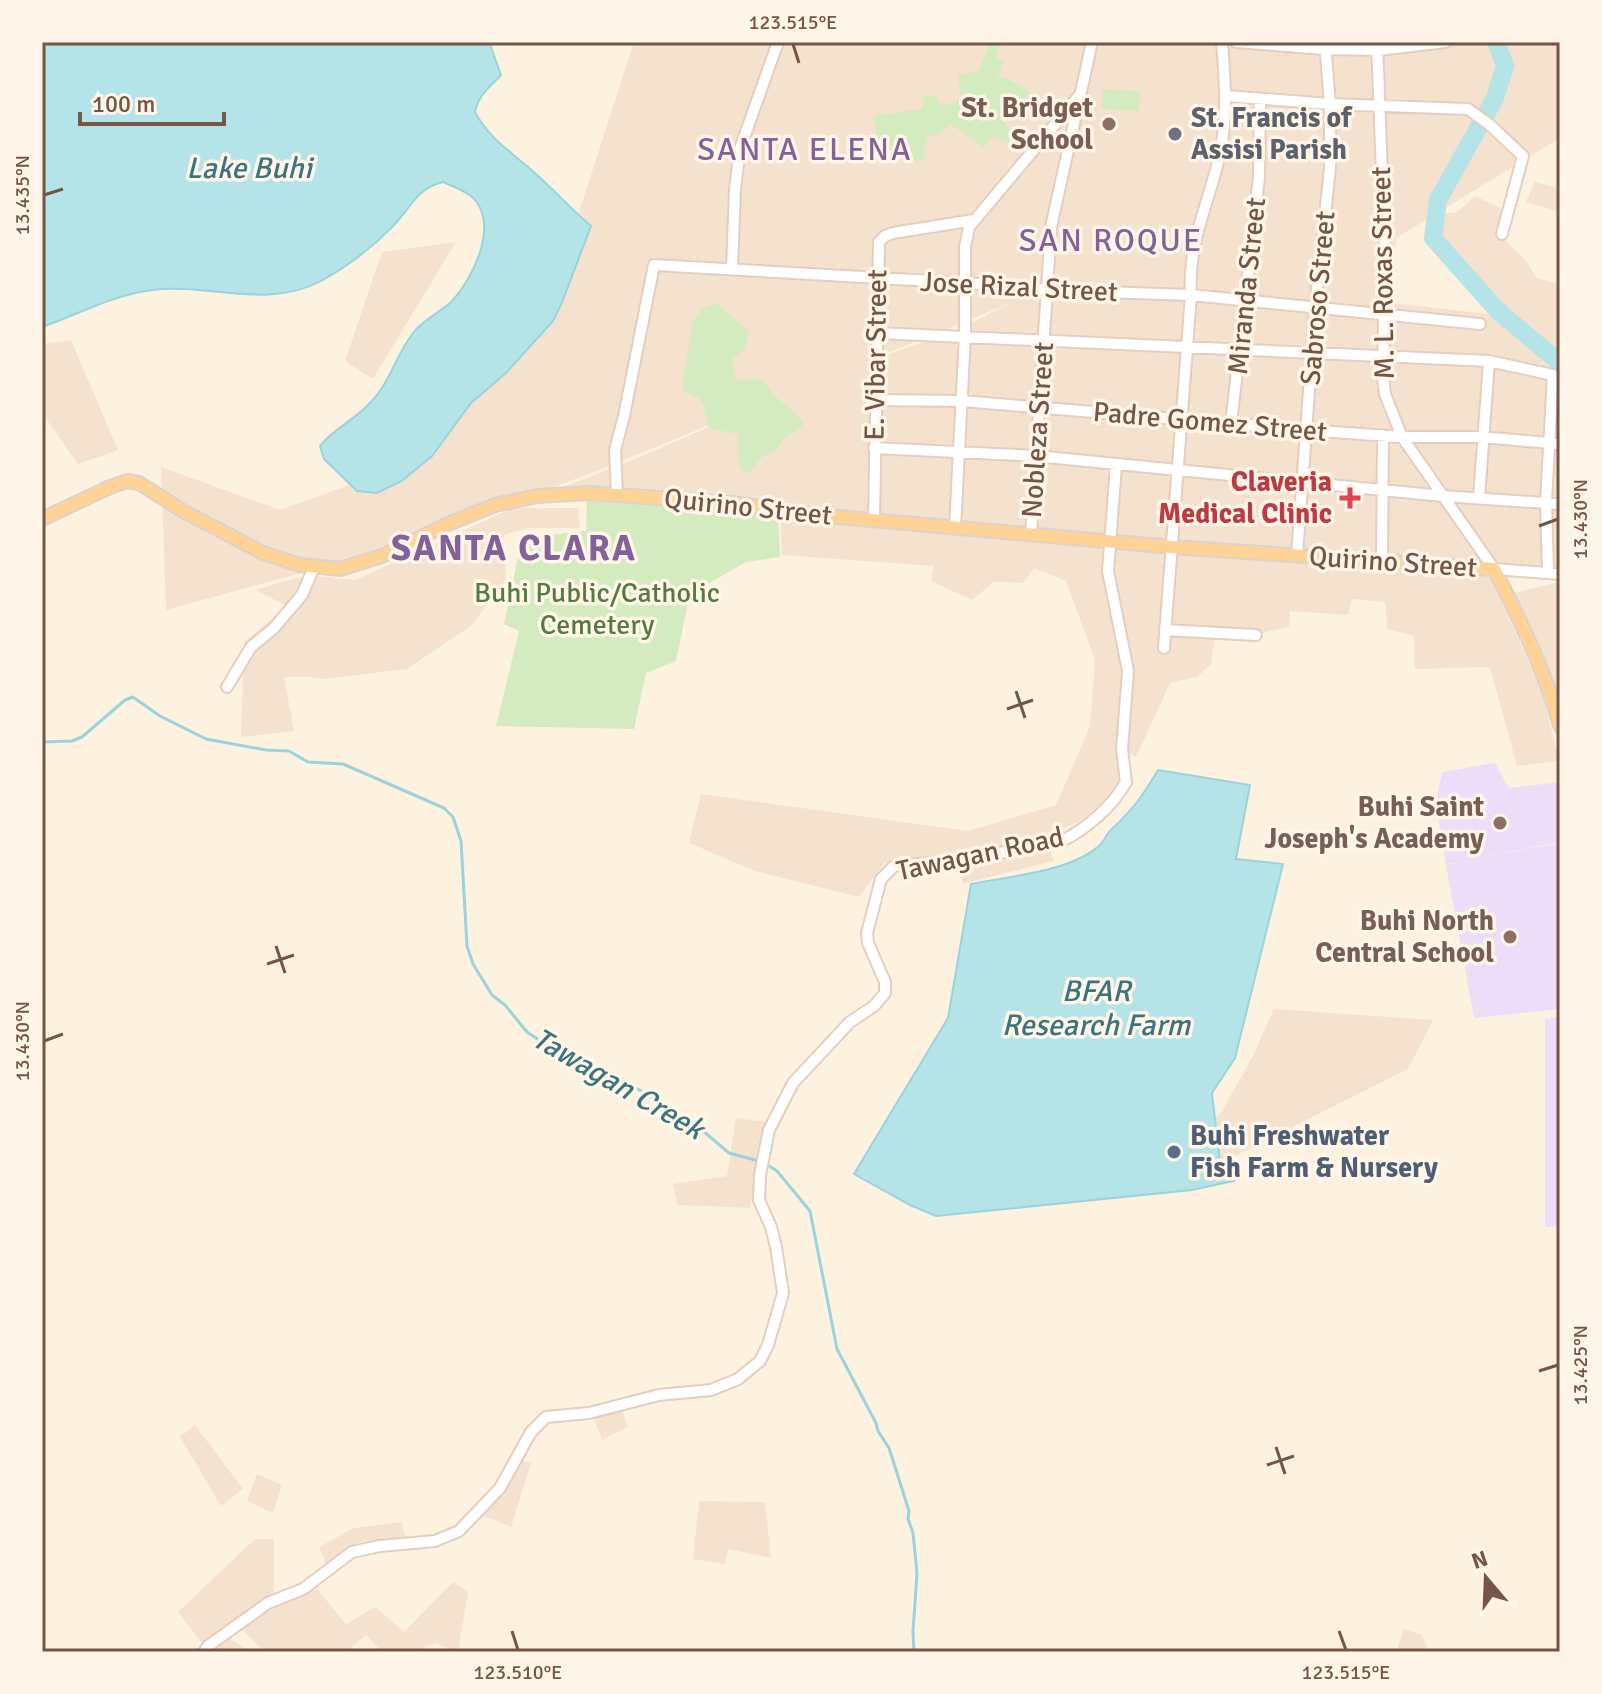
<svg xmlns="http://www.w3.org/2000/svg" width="1602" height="1694" viewBox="0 0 1602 1694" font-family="Signika,sans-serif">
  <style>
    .residential { fill: #f5e2ce; fill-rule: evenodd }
    .education { fill: #eeddf9 }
    .green { fill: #d3ebbe }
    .water { fill: #b4e3e8; stroke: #9ad3da; stroke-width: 2 }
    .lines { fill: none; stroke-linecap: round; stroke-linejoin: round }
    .stream { stroke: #9ad3da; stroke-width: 3 }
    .river { stroke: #b4e3e8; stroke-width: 18 }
    .minor-casing { stroke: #e4cebf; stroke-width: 14 }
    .major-casing { stroke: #dbd3cf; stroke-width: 16 }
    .minor { stroke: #fff; stroke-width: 10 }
    .major { stroke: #ffd396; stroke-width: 12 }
    .ticks { fill: none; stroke: #755546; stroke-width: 3 }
    .education-dot { fill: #8d6e63; stroke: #fff5e8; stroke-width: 3 }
    .worship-dot { fill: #6b7280; stroke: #fff5e8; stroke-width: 3 }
    .health-dot { fill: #e0444e; stroke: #fff5e8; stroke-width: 3 }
    .service-dot { fill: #5c6f8a; stroke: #fff5e8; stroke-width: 3 }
    .labels { text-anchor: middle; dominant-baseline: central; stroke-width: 7; stroke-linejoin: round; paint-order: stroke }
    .education-label { font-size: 28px; font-weight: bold; fill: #785e54; stroke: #fff5e8; text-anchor: end }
    .worship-label { font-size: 28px; font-weight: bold; fill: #5b616d; stroke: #fff5e8; text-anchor: start }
    .street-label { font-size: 28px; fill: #755546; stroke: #fff5e8 }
    .health-label { font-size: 28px; font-weight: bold; fill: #be3a42; stroke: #fff5e8; text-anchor: end }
    .park-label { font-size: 28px; fill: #537c3e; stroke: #fff5e8 }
    .service-label { font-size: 28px; font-weight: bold; fill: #4e5e75; stroke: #fff5e8; text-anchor: start }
    .water-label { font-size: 30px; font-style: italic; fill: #3a747c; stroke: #fff5e8 }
    .quarter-label { font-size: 32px; letter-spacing: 2px; fill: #846199; stroke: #fff5e8 }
    .district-label { font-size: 36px; font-weight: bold; letter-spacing: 2px; fill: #846199; stroke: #fff5e8 }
    .neatline { fill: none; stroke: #755546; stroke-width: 3 }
    .ticks-label { font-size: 20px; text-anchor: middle; fill: #755546 }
  </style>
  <rect width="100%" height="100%" fill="#fdf1e0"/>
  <path class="residential" d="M 634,42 L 1560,42 L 1560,138 L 1396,238 L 1392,303 L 1488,314 L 1560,370 L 1560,573 L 878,517 L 582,498 L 528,501 L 642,456 L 785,394 L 607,467 L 396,547 L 166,610 L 161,467 L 280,510 L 349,485 L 357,491 L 377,493 L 402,481 L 432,456 L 471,403 L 506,373 L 553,321 L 561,305 L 591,226 L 578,215 ZM 1013,302 L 955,331 L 863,363 Z
    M 1535,182 L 1560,189 L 1560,212 L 1526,202 Z
    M 1475,196 L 1504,210 L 1497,232 L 1525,260 L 1537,278 L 1560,285 L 1560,352 L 1544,343 L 1487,291 L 1439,233 L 1443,213 L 1456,213 Z
    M 456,242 L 373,379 L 345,361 L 382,252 Z
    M 71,340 L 118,450 L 78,464 L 47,420 L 42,421 L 42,344 Z
    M 513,508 L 578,508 L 580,528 L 528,528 L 504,535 L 506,579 L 472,625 L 407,669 L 324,679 L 311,677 L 284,677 L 294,731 L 241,737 L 244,642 L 287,606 L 255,590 L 307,575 L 355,580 Z
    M 780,512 L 1106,545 L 1124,661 L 1124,778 L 1110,796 L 1080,821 L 1044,836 L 1054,861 L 962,884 L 957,855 L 884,863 L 859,897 L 755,871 L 689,843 L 701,794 L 968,831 L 1056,805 L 1090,726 L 1095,660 L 1066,581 L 1034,568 L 1023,583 L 994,582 L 972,600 L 931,581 L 934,566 L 782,555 Z
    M 1114,547 L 1168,551 L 1159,650 L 1168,651 L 1171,632 L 1215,637 L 1211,664 L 1197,677 L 1170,683 L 1136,757 L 1125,751 L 1134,674 L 1112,569 Z
    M 1174,550 L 1489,576 L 1541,687 L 1559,761 L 1517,766 L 1490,667 L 1415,669 L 1414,636 L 1387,629 L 1385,602 L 1352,599 L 1348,615 L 1290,611 L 1289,627 L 1256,634 L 1171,630 Z
    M 1560,582 L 1560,698 L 1514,593 Z
    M 1274,1009 L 1433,1020 L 1408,1069 L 1167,1190 L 1135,1135 L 1219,1116 L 1253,1056 Z
    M 736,1118 L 766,1122 L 750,1208 L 677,1205 L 673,1184 L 727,1176 Z
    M 621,1408 L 628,1427 L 602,1440 L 594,1418 Z
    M 195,1425 L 243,1489 L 221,1506 L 180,1437 Z
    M 517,1460 L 531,1463 L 511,1527 L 482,1515 Z
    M 257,1474 L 282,1485 L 273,1513 L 247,1501 Z
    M 699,1501 L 765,1502 L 771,1558 L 728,1549 L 725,1564 L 693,1559 Z
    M 402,1522 L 405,1537 L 362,1542 L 326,1563 L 319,1547 L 354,1528 Z
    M 255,1539 L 274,1539 L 274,1594 L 202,1643 L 178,1612 Z
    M 453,1582 L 468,1592 L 458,1652 L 435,1643 L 415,1652 L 382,1652 L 366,1635 L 346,1652 L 265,1652 L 242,1629 L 274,1605 L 317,1589 L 346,1624 L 375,1607 L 404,1632 Z
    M 1404,1629 L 1422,1635 L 1429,1652 L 1396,1652 Z
    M 225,1635 L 250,1652 L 212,1652 Z"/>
  <path class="education" d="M 1495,763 L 1509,788 L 1560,782 L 1560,842 L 1467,860 L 1560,843 L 1560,1009 L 1474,1018 L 1446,865 L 1466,861 L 1446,864 L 1436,804 L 1442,772 Z
    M 1560,1017 L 1560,1226 L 1545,1227 L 1545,1019 Z"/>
  <path class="green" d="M 988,42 L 1001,42 L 996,56 L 1003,62 L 998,76 L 1021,85 L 1030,93 L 1023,104 L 1018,101 L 1002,121 L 1014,132 L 1006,143 L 994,135 L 984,147 L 950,124 L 940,134 L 928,136 L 924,148 L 925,159 L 905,162 L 895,148 L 880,151 L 873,116 L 922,109 L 924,96 L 936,95 L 941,106 L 961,99 L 958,75 L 978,71 L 988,49 Z
    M 1103,89 L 1140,91 L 1139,111 L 1101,109 Z
    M 717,303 L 749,332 L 745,348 L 733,359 L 735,379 L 742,381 L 763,379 L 773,394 L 803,421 L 802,427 L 785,437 L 776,451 L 762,457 L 749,473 L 742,471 L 738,461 L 738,434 L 709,428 C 705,420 706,407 700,400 C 694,394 688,396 682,388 L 693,321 L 702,309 Z
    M 587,501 L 690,504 L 778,512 L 780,557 L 746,562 L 706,585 L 688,603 L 676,661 L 646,673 L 634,729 L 496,726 L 519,631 L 504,624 L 522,538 L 586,531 Z"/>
  <path class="water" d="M 42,42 L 489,42 L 501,75 C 489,88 479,94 475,112 C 489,139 514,154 536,174 C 555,191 572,210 591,226 L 561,305 L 553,321 L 506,373 L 471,403 L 432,456 L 402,481 L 377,493 L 357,491 L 324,459 L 320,446 C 333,429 356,419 371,402 C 390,382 396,355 413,333 C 423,320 439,313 451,302 C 473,279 501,223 471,196 C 463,190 452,186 443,182 C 417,188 412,206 394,225 C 373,247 348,266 321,281 C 266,310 209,283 152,290 C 113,295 79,314 42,327 Z
    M 1158,770 L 1250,785 L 1236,859 L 1283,864 L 1235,1058 L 1212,1093 L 1220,1162 L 1237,1161 L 1234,1181 L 1192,1190 L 936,1216 L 910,1205 L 854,1174 L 948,1018 L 971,884 C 1009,876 1072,872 1101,844 C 1105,839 1107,833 1112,829 C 1134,808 1142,797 1158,770 Z"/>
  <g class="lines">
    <path class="stream" d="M 42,742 L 72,741 L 82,737 L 125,700 L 133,697 L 160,716 L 206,739 L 266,750 L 289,751 L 308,762 L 343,764 L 444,808 L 453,817 L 461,841 L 467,946 L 473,964 L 492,995 L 505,1005 L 527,1032 L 572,1062 L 623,1080 L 696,1125 L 729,1153 L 759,1161
      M 766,1164 L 777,1171 L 810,1211 L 837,1349 L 876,1423 L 878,1431 L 889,1448 L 909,1511 L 908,1519 L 913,1533 L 917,1573 L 913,1631 L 914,1652"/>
    <path class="river" d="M 1496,42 L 1505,66 L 1495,98 L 1438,200 L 1433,238 L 1498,311 L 1560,363"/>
    <g class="minor-casing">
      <path id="minor" d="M 1236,42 L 1325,49 L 1378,50 L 1446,42
        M 1377,42 L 1385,254 L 1383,377 L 1385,394 L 1402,437 L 1494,569 L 1560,574
        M 1226,96 L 1330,104 L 1468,109 L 1490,125 L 1523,156 L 1502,234
        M 732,269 L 735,189 L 740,149 L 778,42
        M 878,333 L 1489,361 L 1553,375
        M 874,400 L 962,401 L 1306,430 L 1402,437 L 1482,437 L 1560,444
        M 1231,424 L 1259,177 L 1260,100
        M 874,448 L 1036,456 L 1443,496 L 1560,504
        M 617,495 L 615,450 L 624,416 L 654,265 L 967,283 L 1047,290 L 1191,295 L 1480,324
        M 1479,498 L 1489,361
        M 874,520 L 879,242 L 885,236 L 893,233 L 974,220
        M 955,528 L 965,335 L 965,247 L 969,227 L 1078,97
        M 1031,534 L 1051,227 L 1092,42
        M 1297,555 L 1315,309 L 1330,168 L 1330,104 L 1325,42
        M 1382,562 L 1383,435
        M 1548,572 L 1546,502 L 1553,375
        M 1165,630 L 1256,635
        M 1164,648 L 1191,295 C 1187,246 1208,205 1219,158 C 1228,120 1225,81 1222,42
        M 227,687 L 251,647 L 273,629 L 302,595 L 314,567
        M 204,1652 L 208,1646 L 268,1603 L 303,1589 L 352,1552 L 380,1546 L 435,1541 L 459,1531 L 500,1488 L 531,1432 L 546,1417 L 589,1413 L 659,1395 L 711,1390 L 738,1379 L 760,1361 L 768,1345 L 783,1293 L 776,1247 L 771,1227 L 759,1200 L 760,1175 L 769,1130 L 793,1083 L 850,1022 L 874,1006 L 885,993 L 885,982 L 868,943 L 867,933 L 881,879 L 894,866 L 957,861 L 1062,841 C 1086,829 1113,806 1126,782 L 1122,749 L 1128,671 L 1108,571 L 1116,465"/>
    </g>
    <g class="major-casing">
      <path id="major" d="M 42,519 L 110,487 L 127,481 L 139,483 L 183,511 L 263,553 L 300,565 L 340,569 L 382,556 L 448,524 L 495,505 L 537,496 L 588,493 L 730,503 L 827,516 L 1172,547 L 1494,569 C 1520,620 1545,670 1560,726"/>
    </g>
    <use href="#minor" class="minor"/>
    <use href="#major" class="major"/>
  </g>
  <path class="ticks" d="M 793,44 L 799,63M 44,195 L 63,189M 1539,526 L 1558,519M 1016,691 L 1025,718M 1007,709 L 1033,700M 276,946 L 285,973M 267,964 L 294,955M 44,1041 L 63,1034M 1539,1371 L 1558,1365M 1276,1447 L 1285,1474M 1267,1465 L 1294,1456M 512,1631 L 518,1650M 1339,1631 L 1346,1650"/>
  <g class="education-dot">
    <circle cx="1109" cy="124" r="8"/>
    <circle cx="1500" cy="823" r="8"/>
    <circle cx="1510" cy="937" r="8"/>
  </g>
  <circle class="worship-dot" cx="1175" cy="134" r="8"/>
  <path class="health-dot" d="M1346 486h8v8h8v8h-8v8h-8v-8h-8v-8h8z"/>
  <circle class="service-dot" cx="1174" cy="1152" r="8"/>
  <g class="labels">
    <g class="education-label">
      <text x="1093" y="108">St. Bridget<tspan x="1093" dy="32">School</tspan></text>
      <text x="1484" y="807">Buhi Saint<tspan x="1484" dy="32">Joseph's Academy</tspan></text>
      <text x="1494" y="921">Buhi North<tspan x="1494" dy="32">Central School</tspan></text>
    </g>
    <g class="worship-label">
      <text x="1191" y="118">St. Francis of<tspan x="1191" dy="32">Assisi Parish</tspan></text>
    </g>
    <g class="street-label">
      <text transform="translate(1383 273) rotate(-91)">M. L. Roxas Street</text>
      <text transform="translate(1247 286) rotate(-84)">Miranda Street</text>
      <text transform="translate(1019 287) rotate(3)">Jose Rizal Street</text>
      <text transform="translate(1318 298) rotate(-85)">Sabroso Street</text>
      <text transform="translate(876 355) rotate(-89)">E. Vibar Street</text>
      <text transform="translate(1210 422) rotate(5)">Padre Gomez Street</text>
      <text transform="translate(1038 430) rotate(-86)">Nobleza Street</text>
      <text transform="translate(748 507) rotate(6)">Quirino Street</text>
      <text transform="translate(1393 562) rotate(4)">Quirino Street</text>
      <text transform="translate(980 854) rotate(-12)">Tawagan Road</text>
    </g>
    <g class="health-label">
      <text x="1332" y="482">Claveria<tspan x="1332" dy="32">Medical Clinic</tspan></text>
    </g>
    <g class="park-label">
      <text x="597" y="593">Buhi Public/Catholic<tspan x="597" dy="32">Cemetery</tspan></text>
    </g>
    <g class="service-label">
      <text x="1190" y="1136">Buhi Freshwater<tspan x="1190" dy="32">Fish Farm &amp; Nursery</tspan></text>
    </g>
    <g class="water-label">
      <text x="249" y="168">Lake Buhi</text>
      <text x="1096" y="991">BFAR<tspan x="1096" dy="34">Research Farm</tspan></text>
      <text transform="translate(618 1084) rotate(30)">Tawagan Creek</text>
    </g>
    <g class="quarter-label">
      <text x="805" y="149">SANTA ELENA</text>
      <text x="1111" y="240">SAN ROQUE</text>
    </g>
    <g class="district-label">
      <text x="514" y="548">SANTA CLARA</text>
    </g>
  </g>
  <rect width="1602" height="1694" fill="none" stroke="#fff5e8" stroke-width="88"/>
  <g transform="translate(1486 1578) rotate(341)" stroke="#fff5e8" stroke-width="6" paint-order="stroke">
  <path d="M0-6L14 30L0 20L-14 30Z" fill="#755546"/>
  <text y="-12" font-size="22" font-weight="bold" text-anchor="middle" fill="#755546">N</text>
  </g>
  <path d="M80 112v12h144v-12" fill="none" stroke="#755546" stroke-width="4"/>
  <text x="92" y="112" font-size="24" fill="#755546" stroke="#fff5e8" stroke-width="6" paint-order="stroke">100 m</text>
  <rect x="44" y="44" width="1514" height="1606" class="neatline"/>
  <g class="ticks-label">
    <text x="793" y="29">123.515°E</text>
    <text transform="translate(22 195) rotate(-90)" y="7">13.435°N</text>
    <text transform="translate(1580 519) rotate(-90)" y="7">13.430°N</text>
    <text transform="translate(22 1041) rotate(-90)" y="7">13.430°N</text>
    <text transform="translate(1580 1365) rotate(-90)" y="7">13.425°N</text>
    <text x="518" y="1679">123.510°E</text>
    <text x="1346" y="1679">123.515°E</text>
  </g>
</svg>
